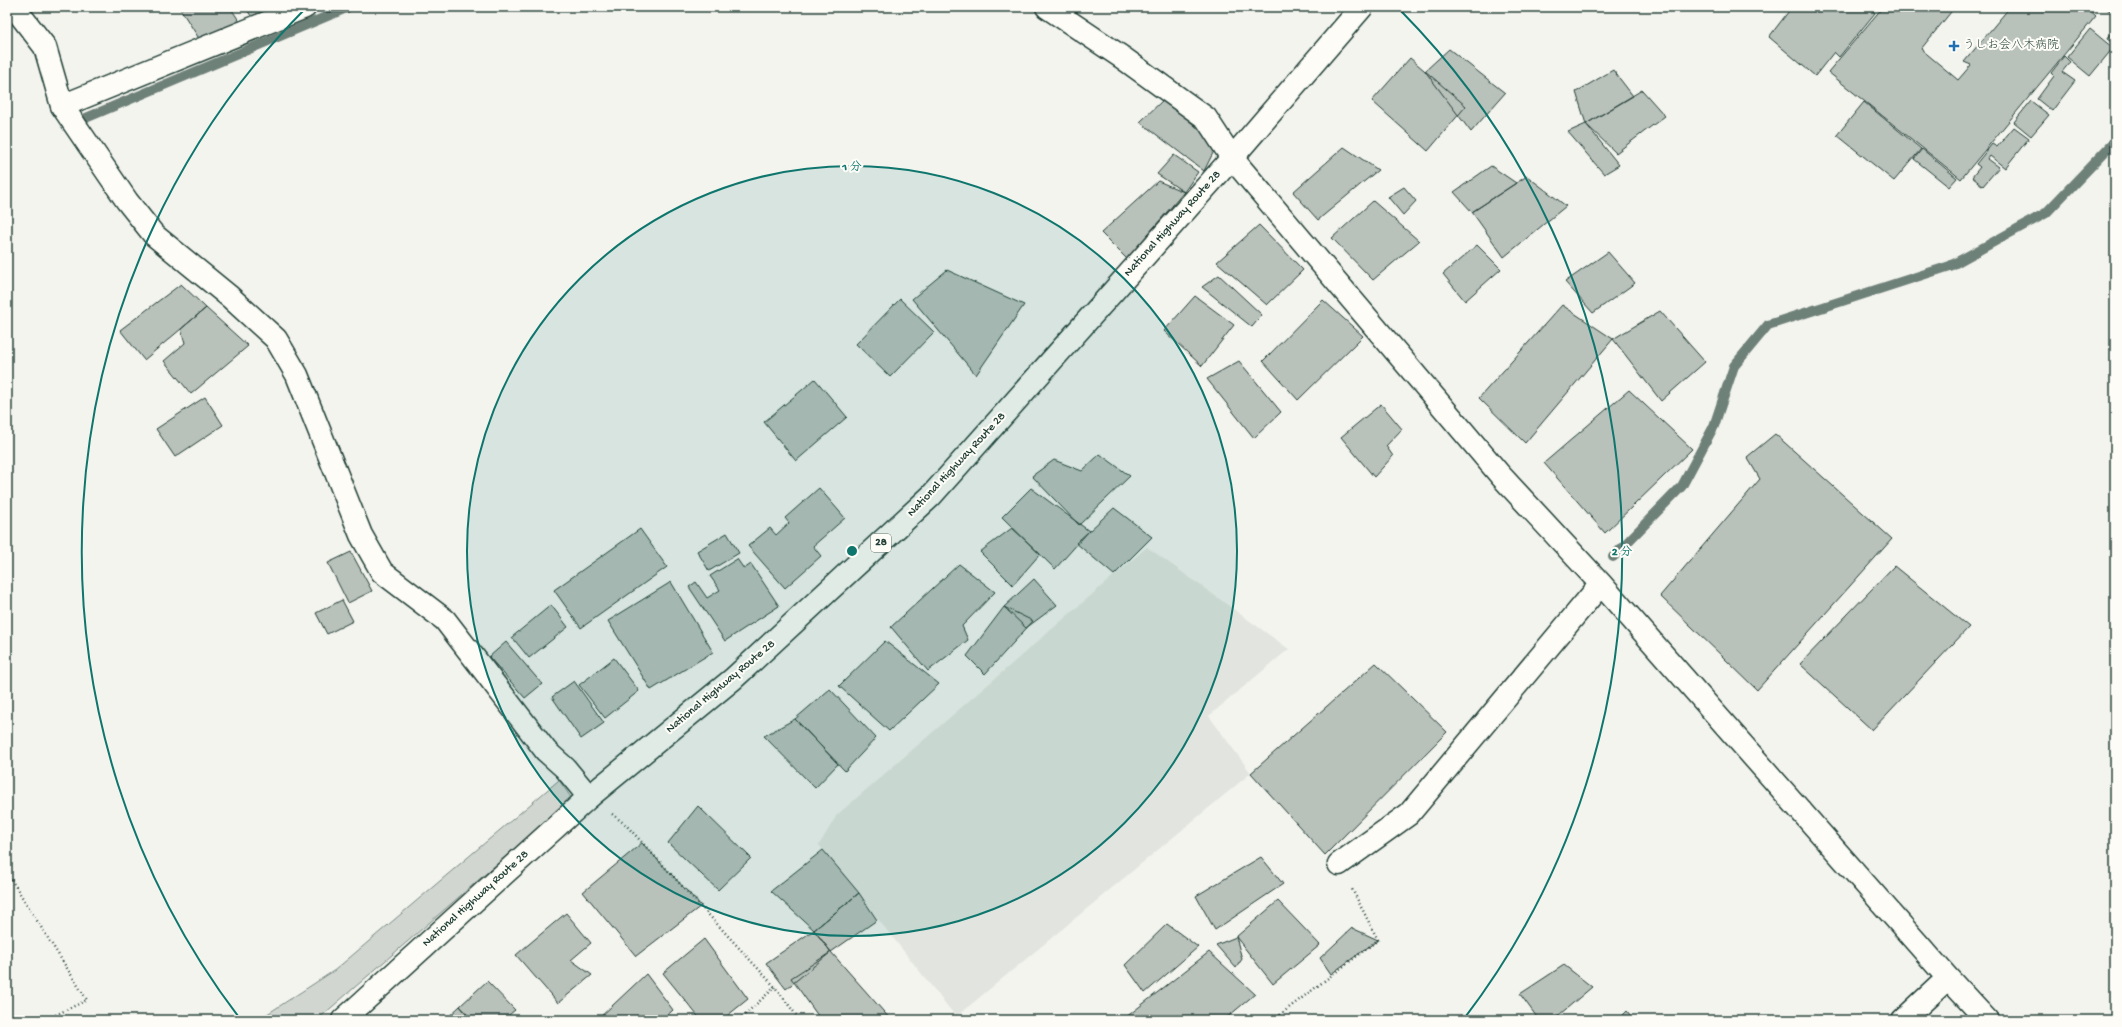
<svg xmlns="http://www.w3.org/2000/svg" width="2122" height="1027" viewBox="0 0 2122 1027" font-family="'Gochi Hand','Klee One',sans-serif">
  <style>
    .built { fill: #e2e5df }
    .green { fill: #d1d6d1; stroke: #788a82 }
    .lines { fill: none; stroke-linecap: round; stroke-linejoin: round }
    .stream { stroke: #6e8179; stroke-width: 10 }
    .building { fill: #b9c1bb; stroke: #1f3d34 }
    .minor-casing { stroke: #1f3d34; stroke-width: 25 }
    .trunk-casing { stroke: #1f3d34; stroke-width: 25 }
    .path { stroke: #1f3d34; stroke-width: 2.5; stroke-dasharray: 1 3; stroke-linecap: butt }
    .minor { stroke: #fdfcf7; stroke-width: 22 }
    .trunk { stroke: #fdfcf7; stroke-width: 22 }
    .ring { fill: none; stroke: #0f766e; stroke-width: 2 }
    .poi-dot { fill: #1f6fb2; stroke: #fdfcf7; stroke-width: 1.5 }
    .labels { text-anchor: middle; dominant-baseline: central; stroke-width: 4; stroke-linejoin: round; paint-order: stroke }
    .shield { fill: #fdfcf7; stroke: #62766e; stroke-width: 1 }
    .shield-label { font-size: 11px; font-weight: bold; fill: #1f3d34 }
    .poi-label { font-size: 12px; fill: #1f3d34; stroke: #fdfcf7; text-anchor: start }
    .street-label { font-size: 12px; fill: #1f3d34; stroke: #fdfcf7 }
    .centre { fill: #0f766e; stroke: #fdfcf7; stroke-width: 2 }
    .ring-label { font-size: 12px; text-anchor: middle; font-weight: bold; fill: #0f766e; stroke: #fdfcf7; stroke-width: 4; stroke-linejoin: round; paint-order: stroke }
  </style>
  <rect width="100%" height="100%" fill="#f4f4ef"/>
  <filter id="ink" filterUnits="userSpaceOnUse"><feTurbulence type="fractalNoise" baseFrequency=".025" numOctaves="2"/><feDisplacementMap in="SourceGraphic" scale="8" xChannelSelector="R" yChannelSelector="G"/><feConvolveMatrix kernelMatrix="1 2 1 2 8 2 1 2 1" color-interpolation-filters="sRGB"/></filter>
  <g filter="url(#ink)">
    <path class="built" d="M 1147,547 L 1289,649 L 1209,716 L 1251,773 L 956,1017 L 819,845 L 837,815 Z"/>
    <path class="green" d="M 559,780 L 572,799 L 317,1020 L 258,1020 L 335,970 Z"/>
    <g class="lines">
      <path class="stream" d="M 74,123 L 349,7
        M 1613,557 L 1682,486 L 1714,426 L 1734,366 L 1768,325 L 1950,266 L 2046,213 L 2115,141"/>
    </g>
    <path class="building" d="M 179,7 L 230,7 L 246,31 L 205,48 Z
      M 245,7 L 269,7 L 277,18 L 258,26 Z
      M 1792,7 L 1871,7 L 1870,9 L 1875,13 L 1839,57 L 1834,52 L 1815,76 L 1769,37 Z
      M 1883,7 L 1955,7 L 1921,49 L 1958,80 L 1971,65 L 1964,62 L 2010,7 L 2086,7 L 2096,16 L 1961,179 L 1828,72 Z
      M 2104,7 L 2115,7 L 2115,14 Z
      M 2090,29 L 2113,48 L 2090,76 L 2067,57 Z
      M 2115,29 L 2115,42 L 2114,44 L 2107,39 Z
      M 1449,49 L 1505,93 L 1471,132 L 1425,71 Z
      M 2064,56 L 2070,62 L 2062,72 L 2075,81 L 2052,111 L 2037,99 L 2054,76 L 2051,73 Z
      M 1410,58 L 1466,106 L 1428,151 L 1372,101 Z
      M 1613,70 L 1633,96 L 1586,124 L 1576,92 Z
      M 1642,90 L 1665,116 L 1616,153 L 1586,124 Z
      M 1164,99 L 1217,145 L 1204,171 L 1140,122 Z
      M 2031,101 L 2049,115 L 2031,136 L 2014,122 Z
      M 1864,102 L 1921,149 L 1894,181 L 1837,135 Z
      M 1586,124 L 1619,165 L 1604,174 L 1568,132 Z
      M 2014,127 L 2029,138 L 2005,168 L 1990,156 L 1988,159 L 1999,167 L 1983,186 L 1972,177 L 1980,167 L 1976,164 L 1992,144 L 1997,147 Z
      M 1344,147 L 1378,170 L 1318,220 L 1293,192 Z
      M 1922,149 L 1957,178 L 1949,187 L 1914,159 Z
      M 1174,155 L 1198,172 L 1184,192 L 1157,174 Z
      M 1491,166 L 1516,183 L 1472,212 L 1454,192 Z
      M 1527,176 L 1566,206 L 1504,257 L 1472,212 Z
      M 1158,181 L 1184,192 L 1127,259 L 1101,233 Z
      M 1404,187 L 1416,201 L 1403,215 L 1388,197 Z
      M 1373,201 L 1419,241 L 1373,280 L 1332,238 Z
      M 1259,225 L 1303,270 L 1267,305 L 1217,262 Z
      M 1477,245 L 1501,269 L 1465,301 L 1443,274 Z
      M 1608,252 L 1635,283 L 1593,313 L 1565,282 Z
      M 947,270 L 1024,305 L 976,375 L 912,299 Z
      M 1219,275 L 1262,315 L 1252,327 L 1202,287 Z
      M 181,284 L 206,308 L 144,360 L 120,330 Z
      M 1195,296 L 1234,325 L 1202,366 L 1164,331 Z
      M 900,299 L 934,332 L 890,377 L 856,344 Z
      M 1323,300 L 1363,336 L 1298,400 L 1263,361 Z
      M 1562,305 L 1613,339 L 1525,443 L 1479,398 Z
      M 206,308 L 248,346 L 191,394 L 164,361 L 185,343 L 181,329 Z
      M 1660,311 L 1705,362 L 1661,401 L 1613,339 Z
      M 1239,361 L 1281,412 L 1254,438 L 1207,379 Z
      M 815,379 L 847,417 L 796,461 L 764,422 Z
      M 1629,390 L 1692,449 L 1605,533 L 1544,463 Z
      M 205,397 L 223,425 L 175,457 L 156,429 Z
      M 1381,404 L 1402,429 L 1386,446 L 1393,456 L 1374,477 L 1341,437 Z
      M 1775,434 L 1892,539 L 1757,690 L 1660,596 L 1760,479 L 1747,457 Z
      M 1100,454 L 1130,476 L 1079,525 L 1032,476 L 1054,460 L 1082,471 Z
      M 819,488 L 845,518 L 813,546 L 821,556 L 785,588 L 748,546 L 770,528 L 776,535 L 789,523 L 785,518 Z
      M 1031,488 L 1089,531 L 1055,569 L 1002,517 Z
      M 1114,508 L 1152,537 L 1114,575 L 1076,543 Z
      M 1012,528 L 1040,554 L 1013,585 L 980,552 Z
      M 640,529 L 667,567 L 581,628 L 554,590 Z
      M 727,533 L 739,553 L 709,571 L 697,551 Z
      M 351,552 L 372,591 L 348,603 L 328,563 Z
      M 737,559 L 744,569 L 751,564 L 779,606 L 725,641 L 689,587 L 696,582 L 707,598 L 720,590 L 710,576 Z
      M 959,564 L 995,592 L 962,626 L 968,640 L 928,671 L 891,627 Z
      M 1894,566 L 1969,627 L 1872,730 L 1800,664 Z
      M 1034,579 L 1057,605 L 1026,628 L 1004,607 Z
      M 671,582 L 713,652 L 651,690 L 608,621 Z
      M 342,600 L 353,621 L 327,634 L 316,613 Z
      M 551,605 L 568,627 L 529,658 L 512,637 Z
      M 1004,607 L 1033,621 L 985,674 L 967,656 Z
      M 885,641 L 939,684 L 889,731 L 839,686 Z
      M 506,642 L 542,684 L 525,698 L 489,657 Z
      M 614,658 L 639,691 L 605,718 L 579,685 Z
      M 1376,663 L 1447,732 L 1325,855 L 1251,773 Z
      M 574,681 L 604,723 L 581,739 L 552,697 Z
      M 830,689 L 876,738 L 845,771 L 795,719 Z
      M 795,719 L 838,764 L 815,788 L 764,736 Z
      M 698,806 L 751,858 L 718,890 L 668,843 Z
      M 642,843 L 701,906 L 636,956 L 583,892 Z
      M 823,850 L 859,893 L 814,930 L 771,891 Z
      M 1261,857 L 1283,884 L 1215,930 L 1196,896 Z
      M 859,893 L 877,920 L 831,952 L 814,930 Z
      M 1278,901 L 1320,945 L 1273,984 L 1236,937 Z
      M 566,913 L 591,943 L 571,960 L 592,975 L 558,1003 L 516,955 Z
      M 1167,924 L 1198,947 L 1145,993 L 1125,965 Z
      M 1352,928 L 1378,940 L 1331,974 L 1320,958 Z
      M 814,930 L 831,952 L 786,989 L 766,963 Z
      M 1236,937 L 1242,959 L 1236,968 L 1216,945 Z
      M 704,939 L 748,999 L 722,1020 L 701,1020 L 663,973 Z
      M 831,952 L 891,1020 L 821,1020 L 791,978 Z
      M 1209,952 L 1255,994 L 1224,1020 L 1127,1020 L 1125,1018 Z
      M 1564,965 L 1592,987 L 1553,1020 L 1539,1020 L 1520,994 Z
      M 646,974 L 673,1010 L 662,1020 L 597,1020 Z
      M 487,981 L 515,1010 L 503,1020 L 472,1020 L 460,1006 Z
      M 460,1006 L 472,1020 L 445,1020 Z
      M 1627,1011 L 1634,1020 L 1618,1020 Z"/>
    <g class="lines">
      <g class="minor-casing">
        <path id="minor" d="M 14,7 L 45,47 L 62,106 L 127,201 L 154,235 L 230,297 L 276,339 L 297,375 L 361,535 L 382,572 L 445,620 L 546,751 L 565,768 L 589,797
          M 1047,7 L 1123,58 L 1206,118 L 1232,158 L 1501,476 L 1601,584 L 1948,978 L 1987,1020
          M 62,106 L 305,7
          M 1339,864 L 1409,814 L 1601,584
          M 1903,1020 L 1948,978"/>
      </g>
      <g class="trunk-casing">
        <path id="trunk" d="M 343,1020 L 589,797 L 733,679 L 931,496 L 1232,158 L 1362,7"/>
      </g>
      <path class="path" d="M 612,814 L 626,825 L 775,987 L 800,1020
        M 7,873 L 87,1000 L 45,1020
        M 739,1020 L 775,987
        M 1273,1020 L 1378,940 L 1352,889"/>
      <use href="#minor" class="minor"/>
      <use href="#trunk" class="trunk"/>
    </g>
  </g>
  <circle cx="852" cy="551" r="385" fill="#0f766e" fill-opacity=".12"/>
  <g class="ring">
    <circle cx="852" cy="551" r="385"/>
    <path d="M241 1020A770 770 0 0 1 303 11M1401 11A770 770 0 0 1 1463 1020"/>
  </g>
  <path class="poi-dot" d="M1952 40h4v4h4v4h-4v4h-4v-4h-4v-4h4z"/>
  <g class="labels">
    <rect class="shield" x="871" y="534" width="20" height="18" rx="3"/>
    <g class="shield-label">
      <text x="881" y="543">28</text>
    </g>
    <g class="poi-label">
      <text x="1963" y="46">うしお会八木病院</text>
    </g>
    <g class="street-label">
      <text transform="translate(1173 224) rotate(-48)">National Highway Route 28</text>
      <text transform="translate(957 465) rotate(-47)">National Highway Route 28</text>
      <text transform="translate(721 687) rotate(-40)">National Highway Route 28</text>
      <text transform="translate(476 899) rotate(-42)">National Highway Route 28</text>
    </g>
  </g>
  <circle cx="852" cy="551" r="6" class="centre"/>
  <g class="ring-label">
    <text x="852" y="170">1 分</text>
    <text x="1622" y="555">2 分</text>
  </g>
  <rect width="2122" height="1027" fill="none" stroke="#fdfcf7" stroke-width="24"/>
  <rect x="12" y="12" width="2098" height="1003" fill="none" stroke="#1f3d34" stroke-width="1.5" filter="url(#ink)"/>
</svg>
